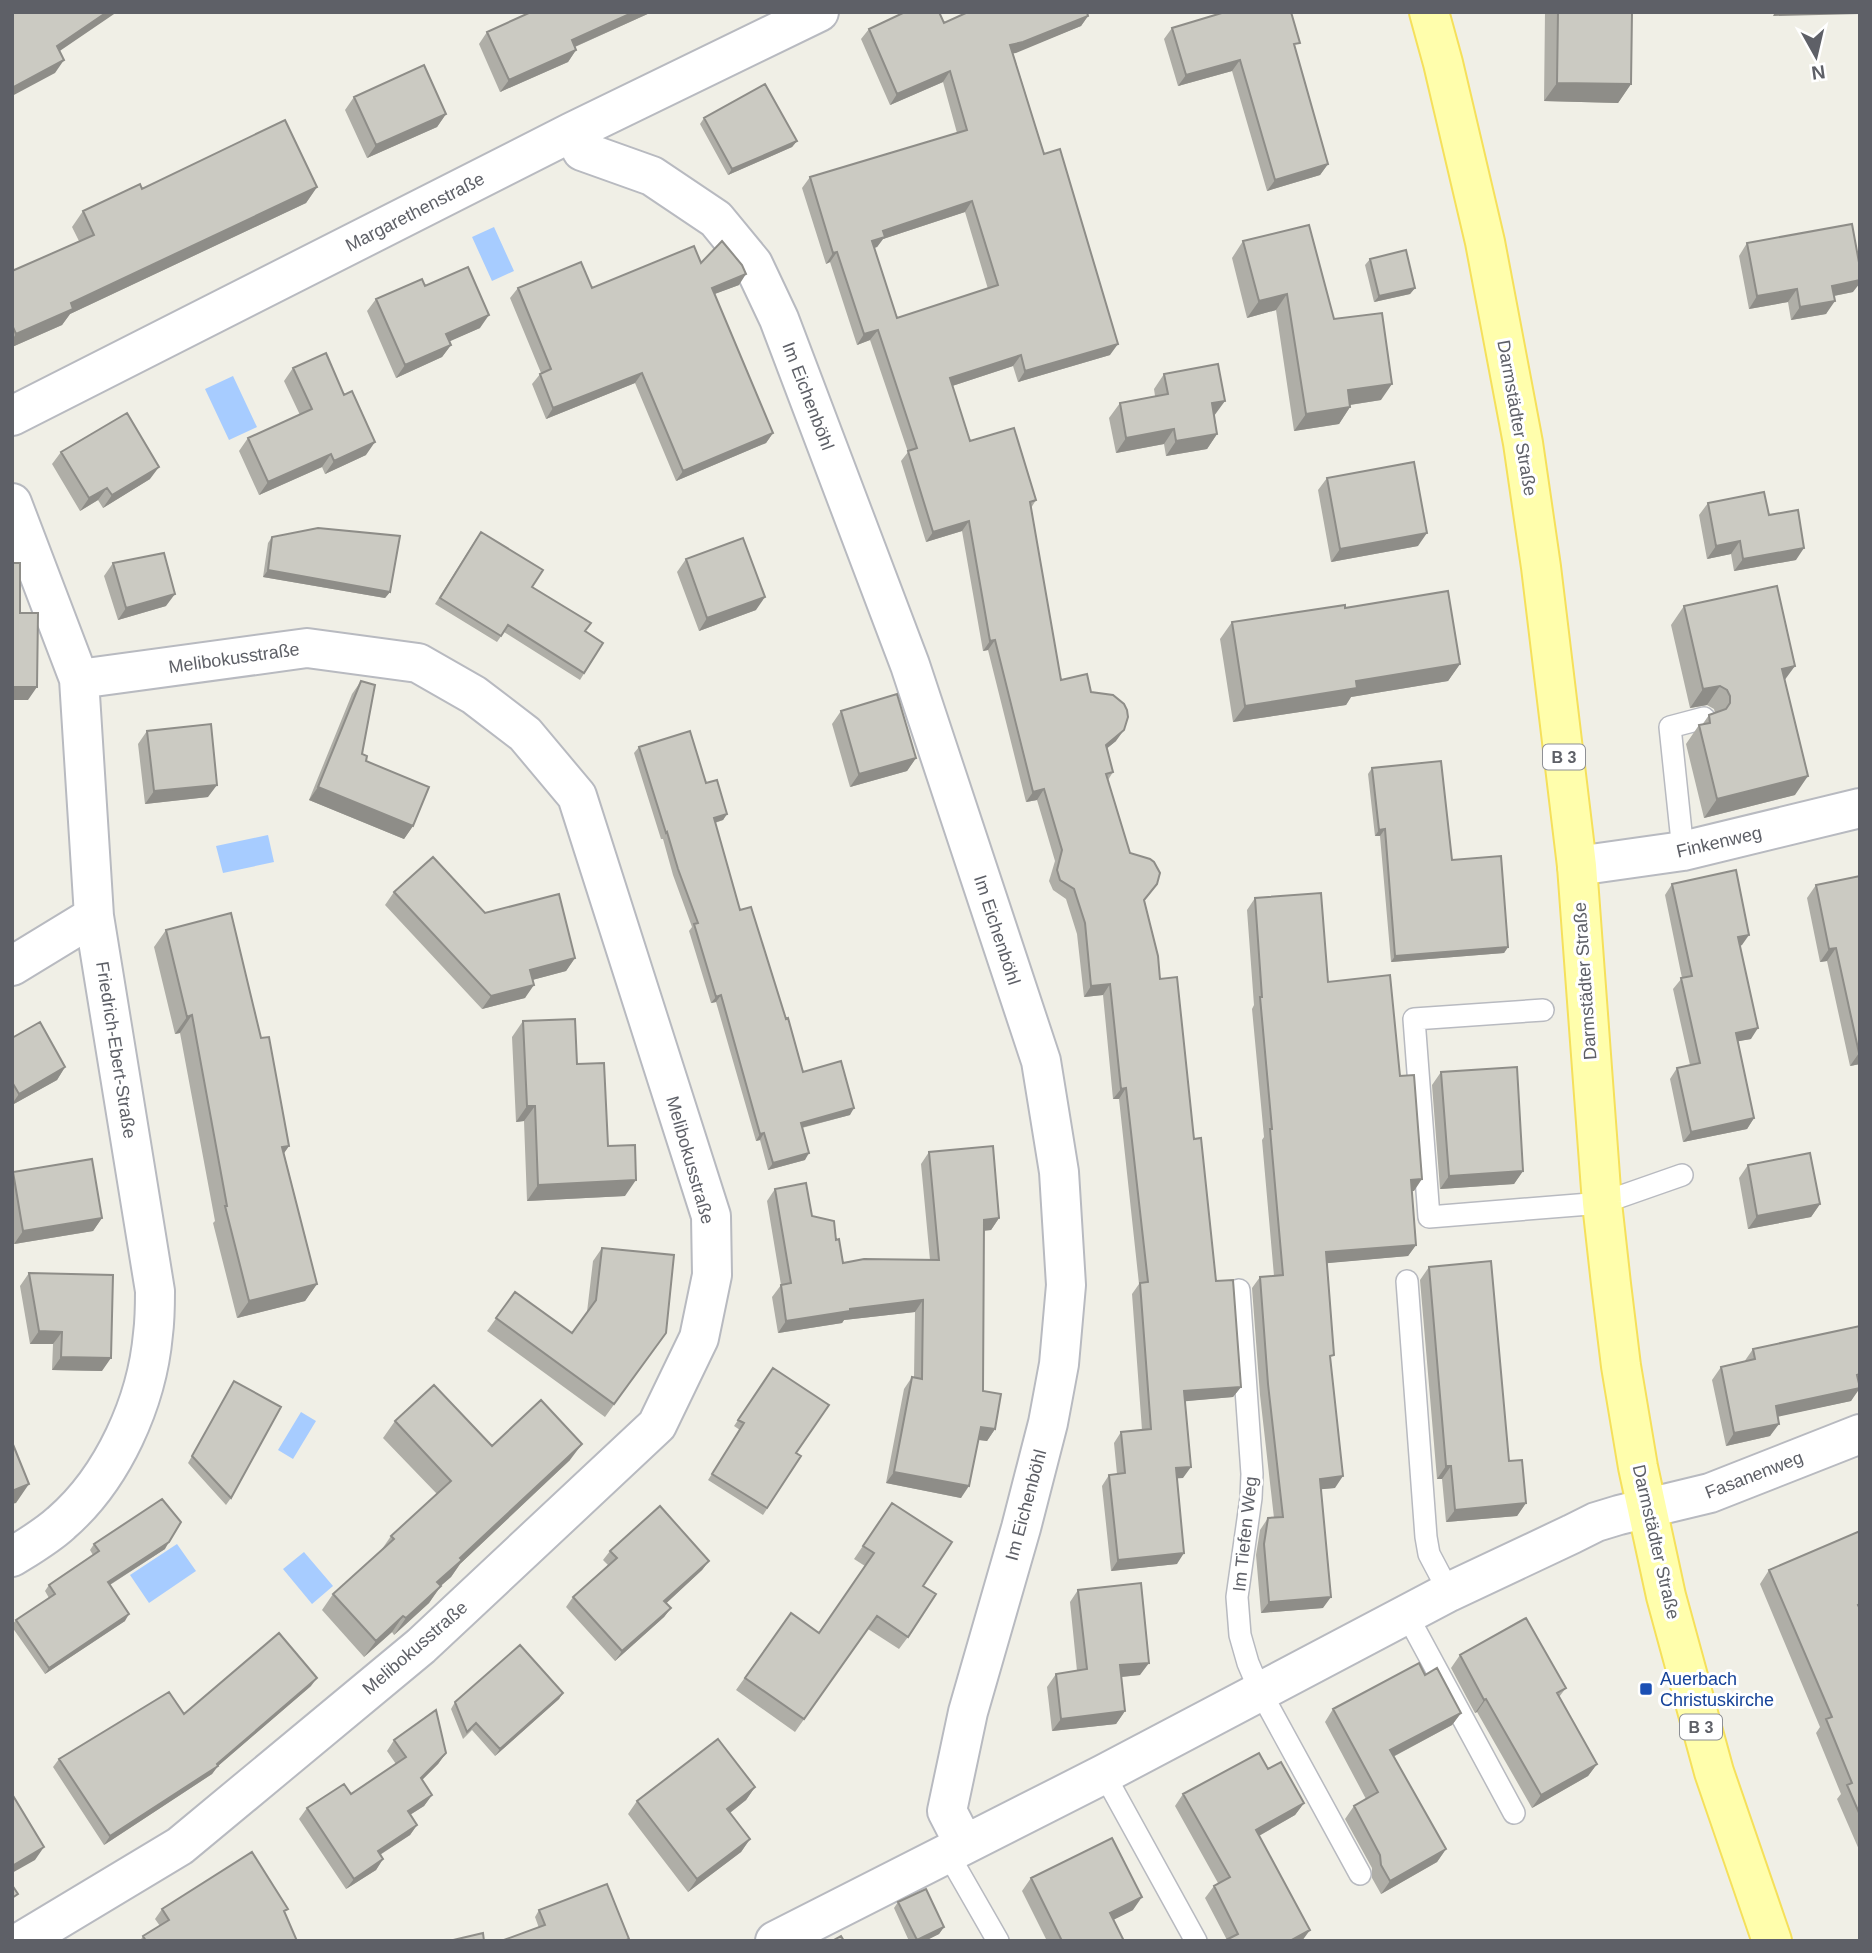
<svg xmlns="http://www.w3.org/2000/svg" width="1872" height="1953" viewBox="0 0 1872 1953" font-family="Helvetica,sans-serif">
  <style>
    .water { fill: #a7ccff }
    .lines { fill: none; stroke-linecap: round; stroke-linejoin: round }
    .lane-casing { stroke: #b8bac0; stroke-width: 24 }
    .street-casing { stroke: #b8bac0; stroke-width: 42 }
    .primary-casing { stroke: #f5e05b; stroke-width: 42 }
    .lane { stroke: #fff; stroke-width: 21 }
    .street { stroke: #fff; stroke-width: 38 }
    .primary { stroke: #fffeac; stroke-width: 38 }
    .wall { fill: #afaea7; fill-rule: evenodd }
    .shaded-wall { fill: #8e8d88 }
    .building { fill: #cbcac2; stroke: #8e8d88; stroke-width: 2; fill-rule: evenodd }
    .transit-dot { fill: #1a4fb4; stroke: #fff; stroke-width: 2.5 }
    .labels { text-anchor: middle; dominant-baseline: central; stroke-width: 6; stroke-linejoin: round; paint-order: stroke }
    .shield { fill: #fff; stroke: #8e9095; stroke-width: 2 }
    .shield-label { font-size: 16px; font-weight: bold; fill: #5e6067 }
    .street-label { font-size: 18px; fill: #5e6067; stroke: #fff }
    .transit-label { font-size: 18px; fill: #164399; stroke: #fff; text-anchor: start }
  </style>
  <rect width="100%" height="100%" fill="#f0efe6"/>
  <path class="water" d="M 494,227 L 514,271 L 492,281 L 472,237 Z
    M 233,376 L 257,427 L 229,440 L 205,389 Z
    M 268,835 L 274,862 L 223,873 L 216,846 Z
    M 301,1412 L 316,1421 L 293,1459 L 278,1450 Z
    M 177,1544 L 196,1571 L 149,1603 L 130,1575 Z
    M 304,1552 L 333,1586 L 312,1604 L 283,1569 Z"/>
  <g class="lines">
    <g class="lane-casing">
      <path id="lane" d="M 1683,851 L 1670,727 L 1704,718
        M 1543,1010 L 1414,1019 L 1429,1217 L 1602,1203 L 1682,1175
        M 1407,1281 L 1426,1537 L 1429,1554 L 1449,1592
        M 1239,1290 L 1252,1474 L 1251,1498 L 1237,1597 L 1240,1635 L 1248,1663 L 1260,1691 L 1360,1874
        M 1407,1615 L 1514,1813
        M 1104,1774 L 1196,1941
        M 947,1852 L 998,1941"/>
    </g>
    <g class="street-casing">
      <path id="street" d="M 572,132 L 582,151 L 652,176 L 716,219 L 753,264 L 779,319 L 910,665 L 1041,1061 L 1059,1172 L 1066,1285 L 1059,1364 L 1048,1423 L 1021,1528 L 968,1712 L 947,1811 L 964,1844
        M 12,416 L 572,132 L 819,12
        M 12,503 L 79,679 L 94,916 L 155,1291 C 155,1305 155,1319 153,1334 C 147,1402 113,1478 61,1523 C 47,1536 28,1547 12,1557
        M 1577,866 L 1683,851 L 1860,808
        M 12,966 L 94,916
        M 22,1941 L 180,1846 L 421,1646 L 657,1425 L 699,1338 L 712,1275 L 711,1216 L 577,796 L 525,734 L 474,695 L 418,663 L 307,648 L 79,679
        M 775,1941 L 1104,1774 L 1449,1592 L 1572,1534 L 1596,1522 L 1619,1515 L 1710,1493 L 1860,1434"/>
    </g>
    <g class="primary-casing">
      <path id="primary" d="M 1429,12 L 1443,63 L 1485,242 L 1523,443 L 1541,567 L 1577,866 L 1602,1203 L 1611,1284 L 1621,1366 L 1638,1467 L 1666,1596 L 1714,1772 L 1772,1941"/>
    </g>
    <use href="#lane" class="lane"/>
    <use href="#street" class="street"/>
    <use href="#primary" class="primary"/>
  </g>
  <path class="wall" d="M 652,12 L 575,47 L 576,50 L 568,62 L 500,92 L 479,44 L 487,32 Z
    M 1545,12 L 1632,12 L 1631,84 L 1618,103 L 1544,101 Z
    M 1088,16 L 1081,26 L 1013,53 L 1044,154 L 1110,355 L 1018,382 L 1013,366 L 952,386 L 970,441 L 1036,500 L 1031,508 L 1061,680 L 1091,692 L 1116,741 L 1107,748 L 1113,772 L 1108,780 L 1130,853 L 1157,884 L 1144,901 L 1194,1139 L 1216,1281 L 1241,1387 L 1233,1397 L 1185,1401 L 1183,1478 L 1177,1478 L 1177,1564 L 1111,1571 L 1102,1486 L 1109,1475 L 1117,1474 L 1114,1443 L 1121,1432 L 1142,1430 L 1132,1294 L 1139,1284 L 1119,1099 L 1113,1099 L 1103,995 L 1084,997 L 1077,934 L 1066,899 L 1053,890 L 1049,881 L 1055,861 L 1037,800 L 1026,802 L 988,650 L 983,651 L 962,531 L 926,542 L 901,461 L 908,452 L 870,340 L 857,345 L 830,262 L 826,264 L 802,188 L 810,177 L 957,133 L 943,82 L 890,105 L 861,39 L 869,29 ZM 965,212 L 988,289 L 897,318 L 874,248 L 877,247 L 883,239 Z
    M 1172,28 L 1295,49 L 1328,164 L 1320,175 L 1267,191 L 1232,71 L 1178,86 L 1164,39 Z
    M 354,97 L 446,114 L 437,127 L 367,158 L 345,110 Z
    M 704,118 L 797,141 L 792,147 L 728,175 L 700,124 Z
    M 317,187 L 306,203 L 70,314 L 62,325 L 12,347 L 12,271 L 79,241 L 72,227 L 83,211 L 142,189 Z
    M 1243,241 L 1334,319 L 1381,400 L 1350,405 L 1350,407 L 1339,424 L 1294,431 L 1276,310 L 1247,318 L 1232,258 Z
    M 1747,243 L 1853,292 L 1834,296 L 1826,314 L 1791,320 L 1788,302 L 1749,309 L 1739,256 Z
    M 1370,259 L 1415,288 L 1410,294 L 1374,302 L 1365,265 Z
    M 701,263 L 739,285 L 714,294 L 773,433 L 766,443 L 676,481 L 635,383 L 546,419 L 532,384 L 541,373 L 510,298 L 518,288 L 592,288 Z
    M 425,286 L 480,328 L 449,341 L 451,345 L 442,357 L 396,378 L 367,311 L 376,299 Z
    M 293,368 L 366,455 L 325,474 L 322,467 L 259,495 L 239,451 L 248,438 L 300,415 L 284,381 Z
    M 1164,374 L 1214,416 L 1217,434 L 1207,449 L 1166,456 L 1164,444 L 1116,453 L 1109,418 L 1120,403 L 1155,396 L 1154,389 Z
    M 61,452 L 150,479 L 103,508 L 98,500 L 80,511 L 52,464 Z
    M 1327,478 L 1418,546 L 1331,562 L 1318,490 Z
    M 1708,503 L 1769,515 L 1796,560 L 1734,571 L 1731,554 L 1707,559 L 1699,515 Z
    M 272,537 L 390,592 L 385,598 L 263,577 L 268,543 Z
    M 476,539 L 585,631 L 603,643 L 580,680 L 504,632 L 497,642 L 435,604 Z
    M 686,559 L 756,610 L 699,631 L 677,572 Z
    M 113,563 L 166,606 L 118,620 L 104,576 Z
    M 1684,606 L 1785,681 L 1795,795 L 1704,818 L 1686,744 L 1699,725 L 1702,725 L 1709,715 L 1715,713 L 1714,709 L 1707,705 L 1690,708 L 1671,625 Z
    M 1232,622 L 1460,664 L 1448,681 L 1351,697 L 1346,705 L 1233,722 L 1220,639 Z
    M 361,681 L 362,754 L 366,761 L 413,826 L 404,839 L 309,800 L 352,694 Z
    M 841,711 L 916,758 L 907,771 L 850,787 L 832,724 Z
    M 147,731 L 208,797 L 145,804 L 138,744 Z
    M 639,747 L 706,783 L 727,814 L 723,820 L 715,823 L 740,910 L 803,1072 L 850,1115 L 802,1128 L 805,1160 L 768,1170 L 760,1140 L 756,1141 L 716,1002 L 711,1003 L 689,931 L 692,927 L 673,875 L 663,839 L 661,839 L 634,753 Z
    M 1372,768 L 1452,860 L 1508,947 L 1504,953 L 1391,962 L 1380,836 L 1375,836 L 1368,774 Z
    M 1860,876 L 1860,1064 L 1850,1066 L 1827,961 L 1820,962 L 1807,898 L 1816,885 Z
    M 1672,884 L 1742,945 L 1740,946 L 1751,1039 L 1738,1041 L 1754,1118 L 1747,1129 L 1683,1142 L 1670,1079 L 1677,1068 L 1690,1065 L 1673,989 L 1682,978 L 1665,895 Z
    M 394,892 L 485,913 L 575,958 L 566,971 L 532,980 L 525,998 L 482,1009 L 385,905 Z
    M 1255,898 L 1328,982 L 1400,1076 L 1414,1191 L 1412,1191 L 1416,1245 L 1408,1256 L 1326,1263 L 1335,1488 L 1321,1489 L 1323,1608 L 1261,1613 L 1256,1555 L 1260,1530 L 1268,1518 L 1274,1518 L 1260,1395 L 1252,1288 L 1260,1277 L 1274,1276 L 1262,1140 L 1264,1137 L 1252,1009 L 1254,1005 L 1247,910 Z
    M 166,930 L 261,1038 L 289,1146 L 284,1153 L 317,1284 L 305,1301 L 237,1318 L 213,1223 L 215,1221 L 180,1033 L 175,1034 L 154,947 Z
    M 523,1021 L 577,1064 L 625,1196 L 527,1201 L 524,1121 L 516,1122 L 512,1037 Z
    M 12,1038 L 65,1067 L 57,1080 L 12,1105 Z
    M 1441,1072 L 1523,1171 L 1514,1184 L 1440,1189 L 1432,1085 Z
    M 929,1152 L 999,1218 L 991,1230 L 984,1231 L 983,1391 L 995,1429 L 987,1441 L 978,1440 L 961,1498 L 886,1483 L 904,1389 L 912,1377 L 914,1377 L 915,1312 L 844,1320 L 842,1323 L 778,1333 L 772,1297 L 781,1285 L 767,1201 L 775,1189 L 812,1216 L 836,1240 L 843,1263 L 930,1260 L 921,1164 Z
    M 1748,1165 L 1820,1204 L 1811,1217 L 1748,1229 L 1739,1178 Z
    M 13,1172 L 102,1218 L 93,1231 L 14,1244 L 12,1235 Z
    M 602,1248 L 666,1333 L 605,1417 L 487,1331 L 515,1292 L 572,1333 L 587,1312 L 593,1261 Z
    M 1429,1267 L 1526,1503 L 1517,1516 L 1446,1522 L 1442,1479 L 1437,1479 L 1420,1280 Z
    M 29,1273 L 102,1371 L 52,1370 L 53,1344 L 30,1344 L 20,1286 Z
    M 1753,1349 L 1859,1385 L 1851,1401 L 1778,1416 L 1770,1436 L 1726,1446 L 1712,1380 L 1721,1367 L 1744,1362 Z
    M 773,1368 L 796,1453 L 801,1456 L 763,1515 L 708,1480 L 740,1430 L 734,1426 Z
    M 234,1381 L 231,1498 L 226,1505 L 188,1463 Z
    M 395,1421 L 492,1446 L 570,1460 L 460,1564 L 451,1577 L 440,1586 L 429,1603 L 394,1635 L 392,1632 L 364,1657 L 322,1610 L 333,1594 L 380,1552 L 391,1536 L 437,1494 L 383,1438 Z
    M 892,1503 L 923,1586 L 908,1637 L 899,1649 L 868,1629 L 795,1732 L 736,1690 L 791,1613 L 819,1633 L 865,1566 L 854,1559 Z
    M 1860,1531 L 1860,1852 L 1837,1799 L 1841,1794 L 1816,1733 L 1820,1727 L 1760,1584 L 1769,1570 Z
    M 94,1544 L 165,1549 L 110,1585 L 125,1621 L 45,1674 L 12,1627 L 12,1625 L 16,1620 L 49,1598 L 45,1591 L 49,1585 L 93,1555 L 90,1550 Z
    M 610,1551 L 709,1561 L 702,1570 L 666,1603 L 671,1608 L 664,1617 L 615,1661 L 566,1607 L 573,1597 L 608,1565 L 603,1560 Z
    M 1078,1590 L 1140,1675 L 1121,1677 L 1125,1711 L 1116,1724 L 1052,1731 L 1047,1687 L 1056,1674 L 1077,1671 L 1070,1602 Z
    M 1460,1655 L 1566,1688 L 1559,1697 L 1597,1764 L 1588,1776 L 1532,1808 L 1477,1712 L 1475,1713 L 1451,1668 Z
    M 1425,1675 L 1461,1713 L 1452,1725 L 1393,1757 L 1446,1849 L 1437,1862 L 1381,1894 L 1372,1878 L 1372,1868 L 1345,1819 L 1354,1806 L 1366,1799 L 1325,1722 L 1333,1709 Z
    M 311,1686 L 218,1766 L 212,1774 L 104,1845 L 53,1767 L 59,1759 L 184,1714 Z
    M 563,1693 L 559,1699 L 495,1756 L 472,1730 L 463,1739 L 451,1709 L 455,1702 Z
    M 394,1740 L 446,1753 L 438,1764 L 422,1780 L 432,1795 L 424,1806 L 410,1815 L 417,1825 L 410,1835 L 380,1855 L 383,1859 L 376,1870 L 346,1889 L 299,1819 L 307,1808 L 351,1794 L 396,1764 L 387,1751 Z
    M 1268,1769 L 1304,1803 L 1295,1815 L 1259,1836 L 1310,1930 L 1227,1940 L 1205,1898 L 1214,1886 L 1218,1883 L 1175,1806 L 1183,1794 Z
    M 755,1787 L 746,1800 L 730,1813 L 750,1839 L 741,1852 L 688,1892 L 628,1814 L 637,1801 Z
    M 1031,1878 L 1133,1910 L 1113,1920 L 1124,1941 L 1047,1941 L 1022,1891 Z
    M 898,1902 L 944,1927 L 939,1934 L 925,1941 L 909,1941 L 894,1908 Z
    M 162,1909 L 285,1913 L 297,1941 L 140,1941 L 143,1936 L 160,1926 L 155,1919 Z
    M 539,1910 L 629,1939 L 627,1941 L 501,1941 L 539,1928 L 535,1917 Z"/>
  <path class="shaded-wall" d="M 107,12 L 117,12 L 48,59 L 57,46 Z
    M 634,12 L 652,12 L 563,52 L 572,40 Z
    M 1775,12 L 1860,12 L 1860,14 L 1773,16 Z
    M 1088,16 L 1081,26 L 1016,53 L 1003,55 L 1010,45 Z
    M 576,50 L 568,62 L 500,92 L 509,80 Z
    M 64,60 L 55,73 L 12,96 L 12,88 Z
    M 1240,60 L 1232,71 L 1178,86 L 1186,75 Z
    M 950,71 L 943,82 L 890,105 L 897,94 Z
    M 1557,83 L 1631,84 L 1618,103 L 1544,101 Z
    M 446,114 L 437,127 L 367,158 L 376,145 Z
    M 797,141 L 792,147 L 728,175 L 732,169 Z
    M 1328,164 L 1320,175 L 1267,191 L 1275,180 Z
    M 317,187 L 306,203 L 70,314 L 62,325 L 12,347 L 12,340 L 16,334 L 71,303 Z
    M 972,201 L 965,212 L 883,239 L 877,247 L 864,251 L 872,241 L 883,231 Z
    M 837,252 L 830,262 L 826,264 L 833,253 Z
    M 746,274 L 739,285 L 704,298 L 712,288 Z
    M 1860,280 L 1860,283 L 1853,292 L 1823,298 L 1832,286 Z
    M 1415,288 L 1410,294 L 1374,302 L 1379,296 Z
    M 1797,289 L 1788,302 L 1749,309 L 1757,296 Z
    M 1287,294 L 1276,310 L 1247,318 L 1259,301 Z
    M 1835,301 L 1826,314 L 1791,320 L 1800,307 Z
    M 489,315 L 480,328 L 437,347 L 446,334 Z
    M 878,330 L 870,340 L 857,345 L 864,334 Z
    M 1118,344 L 1110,355 L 1018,382 L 1025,371 Z
    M 451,345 L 442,357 L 396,378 L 405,365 Z
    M 1021,355 L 1013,366 L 943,389 L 950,378 Z
    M 642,373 L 635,383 L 546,419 L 553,408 Z
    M 1392,384 L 1381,400 L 1336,407 L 1348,390 Z
    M 1225,401 L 1214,416 L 1212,403 Z
    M 1350,407 L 1339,424 L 1294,431 L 1306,414 Z
    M 1174,429 L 1164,444 L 1116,453 L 1126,438 Z
    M 773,433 L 766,443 L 676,481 L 683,471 Z
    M 1217,434 L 1207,449 L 1166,456 L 1176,441 Z
    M 375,442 L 366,455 L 325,474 L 334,461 Z
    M 331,454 L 322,467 L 259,495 L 268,482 Z
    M 159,467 L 150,479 L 103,508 L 112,495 Z
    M 107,488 L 98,500 L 80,511 L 89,498 Z
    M 969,521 L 962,531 L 926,542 L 933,532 Z
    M 1427,533 L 1418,546 L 1331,562 L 1340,549 Z
    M 1740,541 L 1731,554 L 1707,559 L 1716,546 Z
    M 1804,548 L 1796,560 L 1734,571 L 1743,559 Z
    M 268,570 L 390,592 L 385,598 L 263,577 Z
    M 175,594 L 166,606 L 118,620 L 126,608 Z
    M 765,597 L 756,610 L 699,631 L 707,618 Z
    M 995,640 L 988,650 L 983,651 L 990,641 Z
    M 1460,664 L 1448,681 L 1351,697 L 1346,705 L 1233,722 L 1245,706 L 1356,681 Z
    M 1795,666 L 1781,685 L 1782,669 Z
    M 1720,686 L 1707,705 L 1690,708 L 1703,689 Z
    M 12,687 L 37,687 L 28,700 L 12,700 Z
    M 1124,730 L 1116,741 L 1099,755 L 1106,745 Z
    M 916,758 L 907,771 L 850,787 L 859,774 Z
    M 1808,776 L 1795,795 L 1704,818 L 1717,799 Z
    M 217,785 L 208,797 L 145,804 L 154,791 Z
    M 318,787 L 413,826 L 404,839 L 309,800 Z
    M 1044,789 L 1037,800 L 1026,802 L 1033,792 Z
    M 727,814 L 723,820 L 710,824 L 714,818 Z
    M 1385,829 L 1380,836 L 1375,836 L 1379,830 Z
    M 1749,935 L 1742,945 L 1731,948 L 1738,937 Z
    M 1508,947 L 1504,953 L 1391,962 L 1395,956 Z
    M 1836,948 L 1827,961 L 1820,962 L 1829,949 Z
    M 575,958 L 566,971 L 521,983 L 530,970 Z
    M 1110,984 L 1103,995 L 1084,997 L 1091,986 Z
    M 534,985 L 525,998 L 482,1009 L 491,996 Z
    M 721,995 L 716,1002 L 711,1003 L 716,997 Z
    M 192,1015 L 180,1033 L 175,1034 L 187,1017 Z
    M 1758,1028 L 1751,1039 L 1729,1043 L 1736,1033 Z
    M 1859,1053 L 1860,1053 L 1860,1064 L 1850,1066 Z
    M 65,1067 L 57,1080 L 12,1105 L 12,1104 L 19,1094 Z
    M 1126,1088 L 1119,1099 L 1113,1099 L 1121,1089 Z
    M 527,1106 L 535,1106 L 524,1121 L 516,1122 Z
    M 854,1108 L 850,1115 L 796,1129 L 801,1123 Z
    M 1754,1118 L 1747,1129 L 1683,1142 L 1691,1132 Z
    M 764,1133 L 760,1140 L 756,1141 L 760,1134 Z
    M 289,1146 L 277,1163 L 282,1147 Z
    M 809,1153 L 805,1160 L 768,1170 L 773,1163 Z
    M 1523,1171 L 1514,1184 L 1440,1189 L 1449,1176 Z
    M 1422,1179 L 1414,1191 L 1403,1191 L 1411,1180 Z
    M 636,1180 L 625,1196 L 527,1201 L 538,1185 Z
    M 1820,1204 L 1811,1217 L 1748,1229 L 1757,1216 Z
    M 102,1218 L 93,1231 L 14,1244 L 23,1231 Z
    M 999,1218 L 991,1230 L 976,1231 L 984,1220 Z
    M 1416,1245 L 1408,1256 L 1318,1264 L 1326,1252 Z
    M 317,1284 L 305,1301 L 237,1318 L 249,1301 Z
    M 923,1300 L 915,1312 L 844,1320 L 842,1323 L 778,1333 L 786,1321 L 850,1309 Z
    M 39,1331 L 62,1332 L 53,1344 L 30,1344 Z
    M 61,1357 L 111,1358 L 102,1371 L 52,1370 Z
    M 1241,1387 L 1233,1397 L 1177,1402 L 1184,1391 Z
    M 1860,1388 L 1851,1401 L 1767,1419 L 1776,1406 Z
    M 1779,1424 L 1770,1436 L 1726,1446 L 1734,1433 Z
    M 981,1427 L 995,1429 L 987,1441 L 973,1439 Z
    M 582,1444 L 570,1460 L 460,1564 L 451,1577 L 426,1599 L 437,1582 L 460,1558 Z
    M 1446,1466 L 1451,1466 L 1442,1479 L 1437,1479 Z
    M 1191,1467 L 1183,1478 L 1168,1479 L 1176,1468 Z
    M 894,1472 L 969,1486 L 961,1498 L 886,1483 Z
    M 1343,1476 L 1335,1488 L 1313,1490 L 1320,1479 Z
    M 29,1484 L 16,1503 L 12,1504 L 12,1491 Z
    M 1526,1503 L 1517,1516 L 1446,1522 L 1455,1510 Z
    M 169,1542 L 165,1549 L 103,1589 L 108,1582 Z
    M 1184,1553 L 1177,1564 L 1111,1571 L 1118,1560 Z
    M 709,1561 L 702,1570 L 658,1611 L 664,1601 Z
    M 441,1586 L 429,1603 L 394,1635 L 406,1618 Z
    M 1331,1597 L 1323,1608 L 1261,1613 L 1269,1602 Z
    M 671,1608 L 664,1617 L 615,1661 L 622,1651 Z
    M 129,1614 L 125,1621 L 45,1674 L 49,1668 Z
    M 403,1616 L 392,1632 L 364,1657 L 376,1641 Z
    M 1149,1663 L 1140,1675 L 1111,1678 L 1120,1665 Z
    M 317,1678 L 311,1686 L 218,1766 L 212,1774 L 104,1845 L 110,1836 L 217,1764 Z
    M 563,1693 L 559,1699 L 495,1756 L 500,1749 Z
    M 1486,1699 L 1477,1712 L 1475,1713 L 1484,1700 Z
    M 1125,1711 L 1116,1724 L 1052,1731 L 1061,1719 Z
    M 1461,1713 L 1452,1725 L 1381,1763 L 1390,1750 Z
    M 446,1753 L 438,1764 L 413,1789 L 421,1778 Z
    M 1597,1764 L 1588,1776 L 1532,1808 L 1541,1795 Z
    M 755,1787 L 746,1800 L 718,1822 L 727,1809 Z
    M 432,1795 L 424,1806 L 400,1821 L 408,1811 Z
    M 1304,1803 L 1295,1815 L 1248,1842 L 1256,1830 Z
    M 417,1825 L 410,1835 L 370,1861 L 378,1851 Z
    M 750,1839 L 741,1852 L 688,1892 L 697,1879 Z
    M 44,1847 L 35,1860 L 12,1873 L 12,1866 Z
    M 1446,1849 L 1437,1862 L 1381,1894 L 1390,1881 Z
    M 383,1859 L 376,1870 L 346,1889 L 354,1879 Z
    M 1142,1897 L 1133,1910 L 1101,1926 L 1110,1913 Z
    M 944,1927 L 939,1934 L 925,1941 L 916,1941 Z
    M 1310,1930 L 1302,1941 L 1290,1941 Z"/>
  <path class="building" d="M 12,12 L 107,12 L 57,46 L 64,60 L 12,88 Z
    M 531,12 L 634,12 L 572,40 L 576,50 L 509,80 L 487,32 Z
    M 905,12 L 939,12 L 944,23 L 968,12 L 1087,12 L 1088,16 L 1023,42 L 1010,45 L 1044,154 L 1060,149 L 1118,344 L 1025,371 L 1021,355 L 950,378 L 970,441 L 1014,428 L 1036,500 L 1030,502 L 1061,680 L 1087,674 L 1091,692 L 1113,695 L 1124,704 L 1127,710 L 1128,717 L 1124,730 L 1106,745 L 1113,772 L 1106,774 L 1130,853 L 1150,859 L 1154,862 L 1160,873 L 1157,884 L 1144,900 L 1158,956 L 1160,979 L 1177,977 L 1194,1139 L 1201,1138 L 1216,1281 L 1233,1280 L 1241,1387 L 1184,1391 L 1191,1467 L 1176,1468 L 1184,1553 L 1118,1560 L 1109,1475 L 1125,1473 L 1121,1432 L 1151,1429 L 1140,1283 L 1148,1282 L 1126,1088 L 1121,1089 L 1110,984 L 1091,986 L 1085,923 L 1074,889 L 1060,880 L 1057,870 L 1062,850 L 1044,789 L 1033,792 L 995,640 L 990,641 L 969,521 L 933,532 L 908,451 L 917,448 L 878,330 L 864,334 L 837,252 L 833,253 L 810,177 L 967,130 L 950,71 L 897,94 L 869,29 ZM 972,201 L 998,285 L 897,318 L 872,241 L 885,237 L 883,231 Z
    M 1225,12 L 1291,12 L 1300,43 L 1294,44 L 1328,164 L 1275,180 L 1240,60 L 1186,75 L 1172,28 Z
    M 1558,12 L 1632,12 L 1631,84 L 1557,83 Z
    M 424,65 L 446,114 L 376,145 L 354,97 Z
    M 765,84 L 797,141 L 732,169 L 704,118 Z
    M 285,120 L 317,187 L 71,303 L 73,309 L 16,334 L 12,325 L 12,271 L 94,235 L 83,211 L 140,184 L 142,189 Z
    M 1852,224 L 1860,268 L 1860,280 L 1832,286 L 1835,301 L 1800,307 L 1797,289 L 1757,296 L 1747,243 Z
    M 1309,225 L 1334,319 L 1382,313 L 1392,384 L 1348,390 L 1350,407 L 1306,414 L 1287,294 L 1259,301 L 1243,241 Z
    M 722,241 L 742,265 L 746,274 L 712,288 L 773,433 L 683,471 L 642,373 L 553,408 L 540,374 L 551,369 L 518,288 L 581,262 L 592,288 L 694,246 L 701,263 Z
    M 1406,250 L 1415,288 L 1379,296 L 1370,259 Z
    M 468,267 L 489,315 L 446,334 L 451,345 L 405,365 L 376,299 L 422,279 L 425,286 Z
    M 326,353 L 344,395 L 352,391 L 375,442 L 334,461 L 331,454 L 268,482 L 248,438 L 312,409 L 293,368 Z
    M 1218,364 L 1225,401 L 1212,403 L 1217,434 L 1176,441 L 1174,429 L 1126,438 L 1120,403 L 1168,394 L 1164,374 Z
    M 127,413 L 159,467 L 112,495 L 107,488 L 89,498 L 61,452 Z
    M 1414,462 L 1427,533 L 1340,549 L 1327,478 Z
    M 1764,492 L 1769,515 L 1798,510 L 1804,548 L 1743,559 L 1740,541 L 1716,546 L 1708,503 Z
    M 318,528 L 400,536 L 390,592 L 268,570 L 272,537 Z
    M 481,532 L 543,570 L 532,587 L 591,623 L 585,631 L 603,643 L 584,673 L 508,625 L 501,636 L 440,598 Z
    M 743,538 L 765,597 L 707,618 L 686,559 Z
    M 164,553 L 175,594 L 126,608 L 113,563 Z
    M 12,563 L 20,563 L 20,613 L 38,613 L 37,687 L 12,687 Z
    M 1777,586 L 1795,666 L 1782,669 L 1808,776 L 1717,799 L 1699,725 L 1710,723 L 1709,715 L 1726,709 L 1730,703 L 1730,696 L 1727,690 L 1720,686 L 1703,689 L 1684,606 Z
    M 1448,591 L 1460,664 L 1356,681 L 1357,688 L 1245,706 L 1232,622 L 1345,605 L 1345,608 Z
    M 361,681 L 375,685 L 362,754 L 367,756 L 366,761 L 429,787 L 413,826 L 318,787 Z
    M 897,694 L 916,758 L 859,774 L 841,711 Z
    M 211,724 L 217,785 L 154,791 L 147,731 Z
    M 690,731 L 706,783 L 717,780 L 727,814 L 714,818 L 740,910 L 751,907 L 786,1019 L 788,1018 L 803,1072 L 841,1061 L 854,1108 L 801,1123 L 809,1153 L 773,1163 L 764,1133 L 760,1134 L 721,995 L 716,997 L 694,924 L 698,923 L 678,869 L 667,832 L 666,833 L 639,747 Z
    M 1441,761 L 1452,860 L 1501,856 L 1508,947 L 1395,956 L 1385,829 L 1379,830 L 1372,768 Z
    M 433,857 L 485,913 L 559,894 L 575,958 L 530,970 L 534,985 L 491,996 L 394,892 Z
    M 1736,870 L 1749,935 L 1738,937 L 1758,1028 L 1736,1033 L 1754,1118 L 1691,1132 L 1677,1068 L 1700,1063 L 1681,978 L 1692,976 L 1672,884 Z
    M 1860,876 L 1860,1053 L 1859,1053 L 1836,948 L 1829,949 L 1816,885 Z
    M 1321,893 L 1328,982 L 1390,975 L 1400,1076 L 1414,1075 L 1422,1179 L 1411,1180 L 1416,1245 L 1326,1252 L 1334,1355 L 1330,1356 L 1343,1476 L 1320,1479 L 1331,1597 L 1269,1602 L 1264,1544 L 1268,1518 L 1283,1517 L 1268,1384 L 1260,1277 L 1283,1275 L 1270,1129 L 1272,1129 L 1260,997 L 1262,997 L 1255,898 Z
    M 231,913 L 261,1038 L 269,1037 L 289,1146 L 282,1147 L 317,1284 L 249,1301 L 225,1206 L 227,1206 L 192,1015 L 187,1017 L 166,930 Z
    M 575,1019 L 577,1064 L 604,1063 L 608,1146 L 635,1145 L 636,1180 L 538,1185 L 535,1106 L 527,1106 L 523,1021 Z
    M 40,1022 L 65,1067 L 19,1094 L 12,1082 L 12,1038 Z
    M 1517,1067 L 1523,1171 L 1449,1176 L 1441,1072 Z
    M 993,1146 L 999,1218 L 984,1220 L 983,1391 L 1001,1394 L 995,1429 L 981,1427 L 969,1486 L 894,1472 L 912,1377 L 922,1379 L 923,1300 L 850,1309 L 850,1311 L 786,1321 L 781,1285 L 791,1283 L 775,1189 L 806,1183 L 812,1216 L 834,1221 L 836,1240 L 839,1239 L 843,1263 L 864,1259 L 939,1260 L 929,1152 Z
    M 1810,1153 L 1820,1204 L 1757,1216 L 1748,1165 Z
    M 92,1159 L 102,1218 L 23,1231 L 13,1172 Z
    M 602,1248 L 674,1255 L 666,1333 L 614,1404 L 496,1318 L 515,1292 L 572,1333 L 596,1300 Z
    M 1491,1261 L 1509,1461 L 1522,1460 L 1526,1503 L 1455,1510 L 1451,1466 L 1446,1466 L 1429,1267 Z
    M 29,1273 L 113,1275 L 111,1358 L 61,1357 L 62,1332 L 39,1331 Z
    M 1860,1326 L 1860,1374 L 1857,1375 L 1860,1388 L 1776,1406 L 1779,1424 L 1734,1433 L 1721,1367 L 1755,1359 L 1753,1349 Z
    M 773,1368 L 829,1405 L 796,1453 L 801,1456 L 767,1508 L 712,1474 L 744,1423 L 738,1420 Z
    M 234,1381 L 281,1407 L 231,1498 L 192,1456 Z
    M 434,1385 L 492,1446 L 541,1400 L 582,1444 L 460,1558 L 462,1560 L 437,1582 L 441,1586 L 406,1618 L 403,1616 L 376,1641 L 333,1594 L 394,1539 L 391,1536 L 451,1481 L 395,1421 Z
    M 12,1442 L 29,1484 L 12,1491 Z
    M 162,1499 L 181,1522 L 169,1542 L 108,1582 L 129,1614 L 49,1668 L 16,1620 L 55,1594 L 49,1585 L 99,1551 L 94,1544 Z
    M 892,1503 L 952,1542 L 923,1586 L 936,1594 L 908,1637 L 877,1616 L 804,1719 L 745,1678 L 791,1613 L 819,1633 L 874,1553 L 863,1546 Z
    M 660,1506 L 709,1561 L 664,1601 L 671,1608 L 622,1651 L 573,1597 L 617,1558 L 610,1551 Z
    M 1860,1531 L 1860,1604 L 1858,1605 L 1860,1609 L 1860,1815 L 1847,1785 L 1852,1783 L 1826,1719 L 1832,1717 L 1769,1570 Z
    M 1141,1583 L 1149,1663 L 1120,1665 L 1125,1711 L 1061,1719 L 1056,1674 L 1087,1669 L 1078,1590 Z
    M 1526,1618 L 1566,1688 L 1557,1693 L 1597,1764 L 1541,1795 L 1486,1699 L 1484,1700 L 1460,1655 Z
    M 279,1633 L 317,1678 L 217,1764 L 218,1766 L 110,1836 L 59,1759 L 169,1692 L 184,1714 Z
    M 520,1645 L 563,1693 L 500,1749 L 476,1723 L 467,1732 L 455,1702 Z
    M 1419,1663 L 1425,1675 L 1437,1668 L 1461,1713 L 1390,1750 L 1446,1849 L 1390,1881 L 1381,1865 L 1380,1855 L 1354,1806 L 1378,1792 L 1333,1709 Z
    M 436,1710 L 446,1753 L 421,1778 L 432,1795 L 408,1811 L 417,1825 L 378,1851 L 383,1859 L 354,1879 L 307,1808 L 344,1784 L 351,1794 L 406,1757 L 394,1740 Z
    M 718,1739 L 755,1787 L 727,1809 L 750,1839 L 697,1879 L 637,1801 Z
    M 1259,1753 L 1268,1769 L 1281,1762 L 1304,1803 L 1256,1830 L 1310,1930 L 1290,1941 L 1224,1941 L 1238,1934 L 1214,1886 L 1230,1877 L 1183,1794 Z
    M 12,1794 L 44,1847 L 12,1866 Z
    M 1112,1838 L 1142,1897 L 1110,1913 L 1124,1941 L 1062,1941 L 1031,1878 Z
    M 252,1852 L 288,1909 L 284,1911 L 297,1941 L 146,1941 L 143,1936 L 169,1920 L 162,1909 Z
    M 607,1884 L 629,1939 L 624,1941 L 501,1941 L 545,1925 L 539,1910 Z
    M 12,1885 L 18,1894 L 12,1898 Z
    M 926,1889 L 944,1927 L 917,1940 L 898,1902 Z
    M 483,1933 L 484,1941 L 449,1941 Z
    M 841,1936 L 844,1941 L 832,1941 Z"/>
  <rect class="transit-dot" x="1639" y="1682" width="14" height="14" rx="3.5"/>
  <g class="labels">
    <g class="shield">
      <rect x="1543" y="744.5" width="42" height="25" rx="5"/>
      <rect x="1680" y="1714.5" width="42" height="25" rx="5"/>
    </g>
    <g class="shield-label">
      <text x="1564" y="757">B 3</text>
      <text x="1701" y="1727">B 3</text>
    </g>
    <g class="street-label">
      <text transform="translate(415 212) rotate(-27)">Margarethenstraße</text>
      <text transform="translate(808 396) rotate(69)">Im Eichenböhl</text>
      <text transform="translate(1517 418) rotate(80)">Darmstädter Straße</text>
      <text transform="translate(234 658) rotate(-8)">Melibokusstraße</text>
      <text transform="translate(1719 842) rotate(-13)">Finkenweg</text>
      <text transform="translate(997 930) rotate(72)">Im Eichenböhl</text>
      <text transform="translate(1585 981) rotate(-94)">Darmstädter Straße</text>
      <text transform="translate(116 1050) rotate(81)">Friedrich-Ebert-Straße</text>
      <text transform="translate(690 1160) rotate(74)">Melibokusstraße</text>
      <text transform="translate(1754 1475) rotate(-21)">Fasanenweg</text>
      <text transform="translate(1026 1505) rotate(-75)">Im Eichenböhl</text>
      <text transform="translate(1245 1534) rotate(-84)">Im Tiefen Weg</text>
      <text transform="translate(1656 1542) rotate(77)">Darmstädter Straße</text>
      <text transform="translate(415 1648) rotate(-41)">Melibokusstraße</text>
    </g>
    <g class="transit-label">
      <text x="1660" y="1679">Auerbach<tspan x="1660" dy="21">Christuskirche</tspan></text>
    </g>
  </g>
  <rect width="1872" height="1953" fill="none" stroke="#5e6067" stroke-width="28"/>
  <g transform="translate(1816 56) rotate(172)" stroke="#ffffff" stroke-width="5" paint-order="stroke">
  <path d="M0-5L12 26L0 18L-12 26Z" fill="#5e6067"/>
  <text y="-10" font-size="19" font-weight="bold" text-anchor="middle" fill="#5e6067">N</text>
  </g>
</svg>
